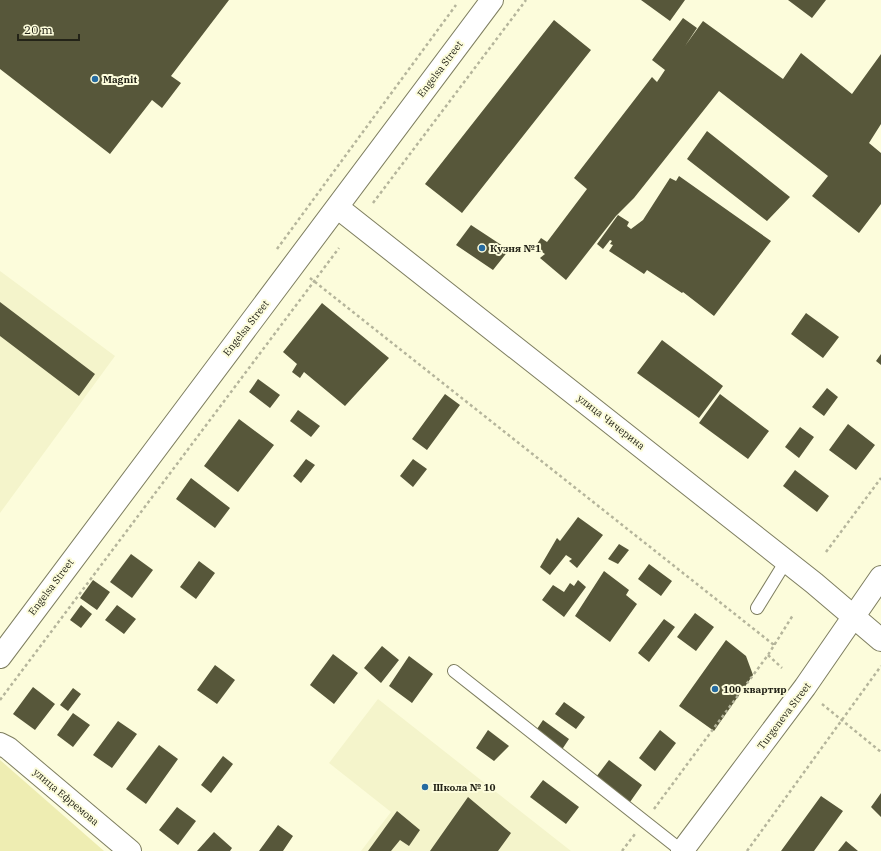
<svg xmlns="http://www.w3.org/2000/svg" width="881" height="851" viewBox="0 0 881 851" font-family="'IBM Plex Serif',serif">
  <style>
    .built { fill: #f4f4cb }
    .green { fill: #eeedb2 }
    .building { fill: #57573a }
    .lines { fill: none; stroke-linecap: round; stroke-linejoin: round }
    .service-casing { stroke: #7e7e60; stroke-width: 14 }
    .tertiary-casing { stroke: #7e7e60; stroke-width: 24 }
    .primary-casing { stroke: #7e7e60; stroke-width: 24 }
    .path { stroke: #b5b59b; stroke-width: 2.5; stroke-dasharray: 3 3; stroke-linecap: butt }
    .service { stroke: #fff; stroke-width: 12 }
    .tertiary { stroke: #fff; stroke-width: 22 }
    .primary { stroke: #fff; stroke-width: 22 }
    .poi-dot { fill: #266ba0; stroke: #fcfcdb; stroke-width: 1.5 }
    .labels { text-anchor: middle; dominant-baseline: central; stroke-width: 4; stroke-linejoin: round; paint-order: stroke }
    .street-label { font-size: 10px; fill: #232317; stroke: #fcfcdb }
    .poi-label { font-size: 10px; font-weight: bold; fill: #232317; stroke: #fcfcdb; text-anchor: start }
  </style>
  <rect width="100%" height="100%" fill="#fcfcdb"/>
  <path class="built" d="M 0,271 L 115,356 L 0,513 Z
    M 378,699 L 571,851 L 361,851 L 391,812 L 329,763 Z"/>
  <path class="green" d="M 0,760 L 104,851 L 0,851 Z"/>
  <path class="building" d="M 0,0 L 229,0 L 171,76 L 181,83 L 162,108 L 152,100 L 110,154 L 0,69 Z
    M 641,0 L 685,0 L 670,21 Z
    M 788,0 L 826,0 L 812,18 Z
    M 683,18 L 697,28 L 685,46 L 703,21 L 783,79 L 801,53 L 852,94 L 881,54 L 881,124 L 869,143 L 881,153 L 881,204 L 859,233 L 812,196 L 828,176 L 719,91 L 634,198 L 616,216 L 566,280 L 540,258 L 545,254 L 535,247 L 541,238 L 547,242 L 587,189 L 574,178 L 652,77 L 657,82 L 665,70 L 652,60 Z
    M 554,20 L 591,50 L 462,213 L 425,184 Z
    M 707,131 L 790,197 L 767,221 L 687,159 Z
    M 679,176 L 771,241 L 714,316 L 683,292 L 682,293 L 647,270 L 644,274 L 609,251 L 613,245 L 610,244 L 612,241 L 610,240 L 603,249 L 597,244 L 618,215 L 629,222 L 627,226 L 631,229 L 643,220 L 670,178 L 676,181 Z
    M 471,225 L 509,250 L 493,270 L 456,245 Z
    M 0,302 L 95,374 L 79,396 L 0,336 Z
    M 322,303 L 389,358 L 345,406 L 304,372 L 300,378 L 292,372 L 297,364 L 283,352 Z
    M 806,313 L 839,337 L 823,358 L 791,334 Z
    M 662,340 L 723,386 L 699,418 L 637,373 Z
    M 881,354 L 881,365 L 876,361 Z
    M 258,379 L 280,395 L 270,408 L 249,392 Z
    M 827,388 L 838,397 L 824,416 L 812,407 Z
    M 445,394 L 460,405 L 427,450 L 412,439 Z
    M 720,394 L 769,431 L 748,459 L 699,423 Z
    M 298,410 L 320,426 L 311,437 L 290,421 Z
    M 239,419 L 274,445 L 238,492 L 204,466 Z
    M 848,424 L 875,445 L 856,470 L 829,450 Z
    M 800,427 L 814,437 L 799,458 L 785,447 Z
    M 306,459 L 315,465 L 301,483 L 293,476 Z
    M 413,459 L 427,469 L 413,487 L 400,476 Z
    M 795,470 L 829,496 L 817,512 L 783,486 Z
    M 191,478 L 230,508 L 215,528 L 176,499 Z
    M 578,517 L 603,535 L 577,568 L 569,561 L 572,559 L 566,555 L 550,575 L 540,567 L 557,538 L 560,541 Z
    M 619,544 L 629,550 L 618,564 L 608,559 Z
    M 131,554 L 153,570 L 132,598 L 110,582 Z
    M 199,561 L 215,573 L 196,599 L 180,587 Z
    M 649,564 L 672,581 L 661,596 L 638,579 Z
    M 604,571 L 629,590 L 626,595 L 637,604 L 610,642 L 575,616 Z
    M 93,580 L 110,592 L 97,610 L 80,598 Z
    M 578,580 L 586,587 L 564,617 L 542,600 L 553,585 L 564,592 L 570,583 L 574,586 Z
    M 81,605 L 92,614 L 81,628 L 70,620 Z
    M 117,605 L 136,619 L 124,634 L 105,620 Z
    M 695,613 L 714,627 L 696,651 L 677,637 Z
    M 664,619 L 675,627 L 649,662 L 638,653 Z
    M 726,640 L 746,656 L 753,675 L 714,731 L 679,706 Z
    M 382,646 L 399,660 L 381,683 L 364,668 Z
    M 333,654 L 358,673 L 334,704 L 310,685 Z
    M 409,656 L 433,674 L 412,703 L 389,686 Z
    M 215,665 L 235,680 L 217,704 L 197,690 Z
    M 33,687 L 55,704 L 35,730 L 13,714 Z
    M 73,688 L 81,694 L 68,711 L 60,705 Z
    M 564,702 L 585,717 L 576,729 L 555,714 Z
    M 73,713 L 90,725 L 73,747 L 57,735 Z
    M 543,720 L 569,739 L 561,751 L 535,732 Z
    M 118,721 L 137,734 L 112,768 L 93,755 Z
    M 488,730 L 509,746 L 494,761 L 476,748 Z
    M 660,730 L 676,743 L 655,771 L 639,758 Z
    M 159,745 L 178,759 L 146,804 L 126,789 Z
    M 223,756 L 233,764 L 211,793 L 201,785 Z
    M 609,760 L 642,785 L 623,812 L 590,785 Z
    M 543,780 L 579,807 L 566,824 L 530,797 Z
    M 881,793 L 881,817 L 871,807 Z
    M 821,796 L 843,811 L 814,851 L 781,851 Z
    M 468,797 L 511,833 L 498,851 L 430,851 Z
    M 177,807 L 196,821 L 178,845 L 159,830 Z
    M 397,811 L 420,830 L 409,846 L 400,840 L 391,851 L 368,851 Z
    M 278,825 L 293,836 L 283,851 L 259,851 Z
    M 214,832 L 232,848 L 230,851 L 197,851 Z
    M 846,841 L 858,851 L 838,851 Z"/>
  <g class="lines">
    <g class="service-casing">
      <path id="service" d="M 757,608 L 786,561
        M 454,671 L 682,851"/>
    </g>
    <g class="tertiary-casing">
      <path id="tertiary" d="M 337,207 L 814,583 L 881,640
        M 0,657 L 492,0"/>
    </g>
    <g class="primary-casing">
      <path id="primary" d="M 0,744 L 8,748 L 130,851
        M 682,851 L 805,687 L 881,577"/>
    </g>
    <path class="path" d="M 373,203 L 526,0
      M 277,249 L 456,5
      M 310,278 L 774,645
      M 826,552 L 881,478
      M 768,655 L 782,668
      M 0,700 L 339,248
      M 822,704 L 881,752
      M 654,809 L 768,655 L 793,615
      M 622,851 L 635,834
      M 747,851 L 881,666"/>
    <use href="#service" class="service"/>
    <use href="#tertiary" class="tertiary"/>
    <use href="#primary" class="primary"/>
  </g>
  <g class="poi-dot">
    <circle cx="95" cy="79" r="4"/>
    <circle cx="482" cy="248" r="4"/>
    <circle cx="715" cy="689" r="4"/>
    <circle cx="425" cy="787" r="4"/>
  </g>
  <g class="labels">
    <g class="street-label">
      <text transform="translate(440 69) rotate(-53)">Engelsa Street</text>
      <text transform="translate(246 328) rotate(-52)">Engelsa Street</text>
      <text transform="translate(611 422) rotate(38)">улица Чичерина</text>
      <text transform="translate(51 587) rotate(-53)">Engelsa Street</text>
      <text transform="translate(784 716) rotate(-53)">Turgeneva Street</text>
      <text transform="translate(66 797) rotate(40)">улица Ефремова</text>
    </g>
    <g class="poi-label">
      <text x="103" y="79">Magnit</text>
      <text x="490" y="248">Кузня №1</text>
      <text x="723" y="689">100 квартир</text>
      <text x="433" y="787">Школа № 10</text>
    </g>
  </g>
  <path d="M18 34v6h61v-6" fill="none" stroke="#232317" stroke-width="2"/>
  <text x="24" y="34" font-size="12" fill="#232317" stroke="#fcfcdb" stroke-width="3" paint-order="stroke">20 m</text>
</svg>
